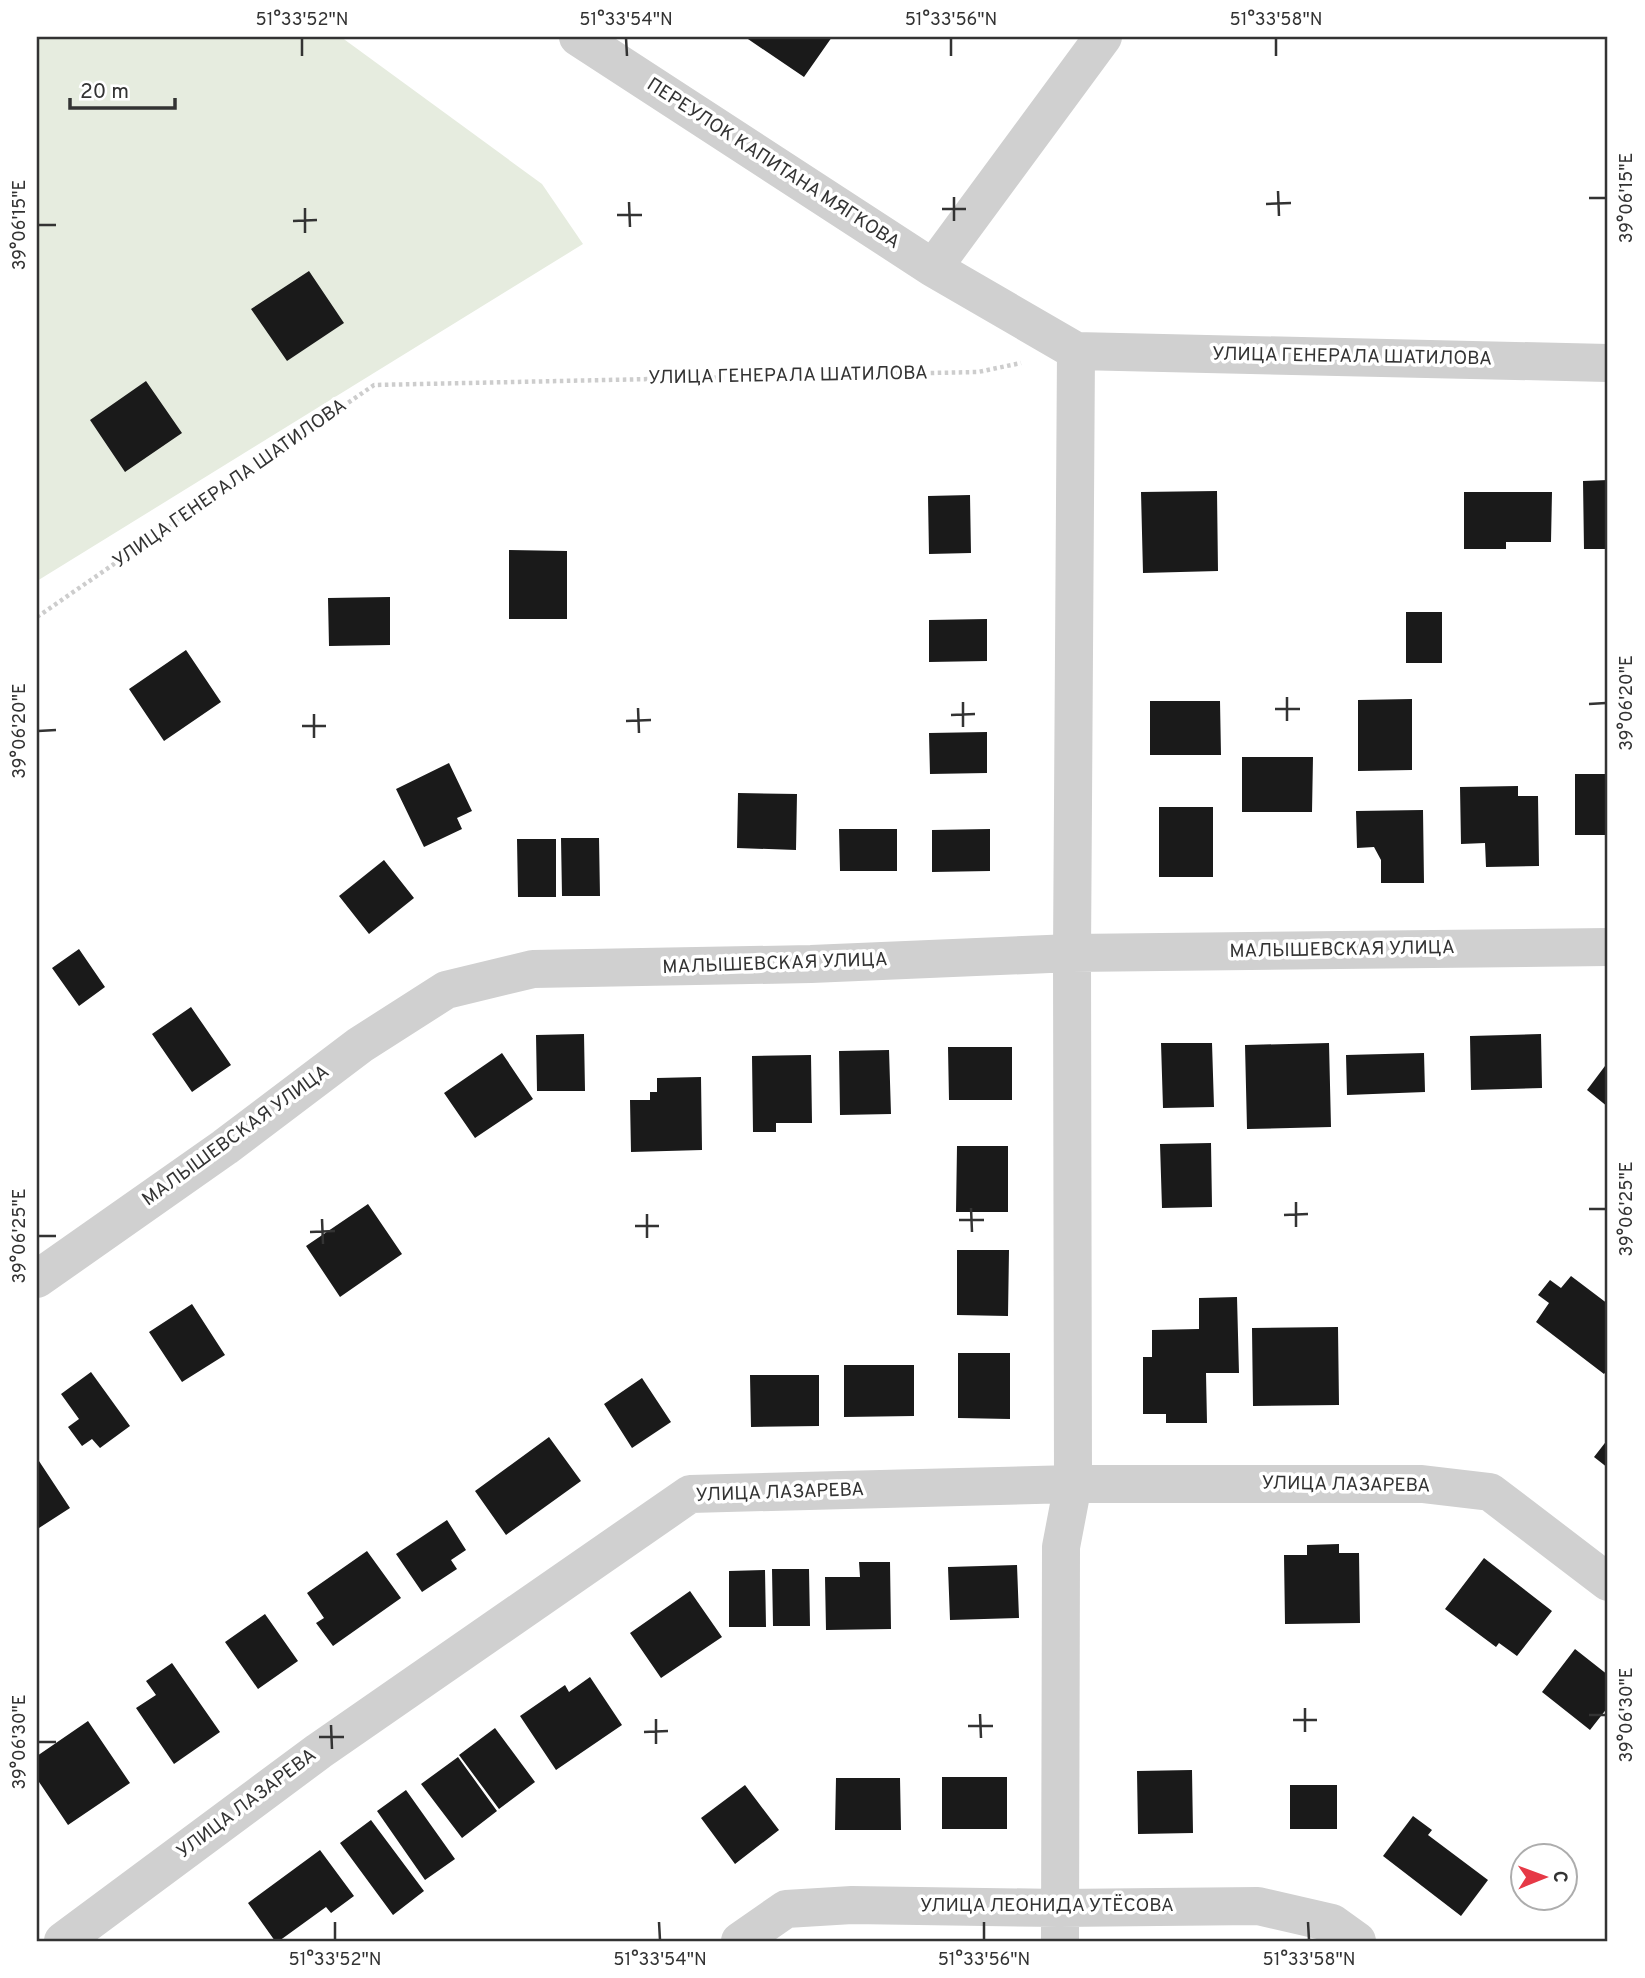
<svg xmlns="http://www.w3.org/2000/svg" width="1645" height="1978" viewBox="0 0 1645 1978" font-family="Overpass,sans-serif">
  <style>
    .green { fill: #e6ecdf }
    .building { fill: #1a1a1a }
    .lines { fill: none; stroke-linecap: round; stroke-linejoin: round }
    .path { stroke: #cdcdcd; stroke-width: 4.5; stroke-dasharray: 3.5 3.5; stroke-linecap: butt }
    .minor { stroke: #d0d0d0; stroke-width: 38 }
    .ticks { fill: none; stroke: #333; stroke-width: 2.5 }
    .labels { text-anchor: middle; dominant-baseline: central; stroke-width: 7; stroke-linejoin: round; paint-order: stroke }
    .street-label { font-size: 19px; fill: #333; stroke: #fff }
    .neatline { fill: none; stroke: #333; stroke-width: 2.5 }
    .ticks-label { font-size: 18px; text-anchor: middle; fill: #333 }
  </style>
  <rect width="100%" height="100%" fill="#fff"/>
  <path class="green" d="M 37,37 L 341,37 L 542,184 L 583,244 L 37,581 Z"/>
  <path class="building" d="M 745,37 L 832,37 L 804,77 Z
    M 309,271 L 344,323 L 287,361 L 251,309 Z
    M 146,381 L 182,433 L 125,472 L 90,420 Z
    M 1608,480 L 1608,549 L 1584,549 L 1583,481 Z
    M 1217,491 L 1218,571 L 1143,573 L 1141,492 Z
    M 1464,492 L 1552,492 L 1551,542 L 1506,542 L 1506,549 L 1464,549 Z
    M 970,495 L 971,553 L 929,554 L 928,496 Z
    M 509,550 L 567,551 L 567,619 L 509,619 Z
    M 390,597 L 390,645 L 329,646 L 328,598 Z
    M 1406,612 L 1442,612 L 1442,663 L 1406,663 Z
    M 987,619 L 987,661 L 929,662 L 929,620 Z
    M 186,650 L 221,702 L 164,741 L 129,689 Z
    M 1412,699 L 1412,770 L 1358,771 L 1358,700 Z
    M 1150,701 L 1220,701 L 1221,755 L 1150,755 Z
    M 987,732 L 987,773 L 930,774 L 929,733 Z
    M 1242,757 L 1313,757 L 1312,812 L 1242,812 Z
    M 449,763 L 472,811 L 457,818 L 462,829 L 424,847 L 396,789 Z
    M 1575,774 L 1608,774 L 1608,835 L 1575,835 Z
    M 1518,786 L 1518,796 L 1538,796 L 1539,866 L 1486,867 L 1485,843 L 1461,844 L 1460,787 Z
    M 738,793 L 797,794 L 796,850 L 737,848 Z
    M 1159,807 L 1213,807 L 1213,877 L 1159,877 Z
    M 1423,810 L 1424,883 L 1381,883 L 1381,860 L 1374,847 L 1357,848 L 1356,811 Z
    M 839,829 L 897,829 L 897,871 L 840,871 Z
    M 990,829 L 990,871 L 932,872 L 932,830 Z
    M 561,838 L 599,838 L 600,896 L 562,896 Z
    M 517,839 L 556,839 L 556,897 L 518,897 Z
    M 384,860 L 414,898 L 369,934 L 339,896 Z
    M 79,949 L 105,987 L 79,1006 L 52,968 Z
    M 191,1007 L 231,1065 L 192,1092 L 152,1034 Z
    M 584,1034 L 585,1091 L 537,1091 L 536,1035 Z
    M 1541,1034 L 1542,1088 L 1471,1090 L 1470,1036 Z
    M 1161,1043 L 1212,1043 L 1214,1107 L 1163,1108 Z
    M 1329,1043 L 1331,1127 L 1247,1129 L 1245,1045 Z
    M 948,1047 L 1012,1047 L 1012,1100 L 949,1100 Z
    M 889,1050 L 891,1114 L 840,1115 L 839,1051 Z
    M 502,1053 L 533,1099 L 475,1138 L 444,1093 Z
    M 1424,1053 L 1425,1092 L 1347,1095 L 1346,1055 Z
    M 811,1055 L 812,1123 L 776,1123 L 776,1132 L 753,1132 L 752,1056 Z
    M 1608,1062 L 1608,1107 L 1587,1090 Z
    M 701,1077 L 702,1150 L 631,1152 L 630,1100 L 650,1100 L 650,1092 L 657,1092 L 657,1078 Z
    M 1211,1143 L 1212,1207 L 1162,1208 L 1160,1144 Z
    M 957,1146 L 1008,1146 L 1008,1212 L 956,1212 Z
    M 368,1204 L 402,1254 L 340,1297 L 306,1246 Z
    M 957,1250 L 1009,1250 L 1008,1316 L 957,1315 Z
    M 1571,1276 L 1608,1304 L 1608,1369 L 1604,1374 L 1536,1322 L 1549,1303 L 1538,1295 L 1550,1280 L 1561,1288 Z
    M 1237,1297 L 1239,1373 L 1206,1373 L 1207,1423 L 1166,1423 L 1166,1414 L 1143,1414 L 1143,1357 L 1152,1357 L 1152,1330 L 1199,1329 L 1199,1298 Z
    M 192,1304 L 225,1355 L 182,1382 L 149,1332 Z
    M 1338,1327 L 1339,1405 L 1253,1406 L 1252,1328 Z
    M 958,1353 L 1010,1353 L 1010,1419 L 958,1418 Z
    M 844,1365 L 914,1365 L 914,1416 L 844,1417 Z
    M 91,1372 L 130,1426 L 100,1448 L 92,1439 L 82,1446 L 68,1427 L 79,1419 L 61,1394 Z
    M 750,1375 L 819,1375 L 819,1426 L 751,1427 Z
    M 642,1378 L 671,1422 L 632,1448 L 604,1404 Z
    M 549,1437 L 581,1481 L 506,1535 L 475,1491 Z
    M 1608,1439 L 1608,1468 L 1594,1457 Z
    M 37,1458 L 70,1508 L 39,1528 L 37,1525 Z
    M 447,1520 L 466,1550 L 451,1560 L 457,1569 L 422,1592 L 396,1554 Z
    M 1339,1544 L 1339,1553 L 1359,1553 L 1360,1623 L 1285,1624 L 1284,1555 L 1307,1555 L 1307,1545 Z
    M 367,1551 L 401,1598 L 333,1646 L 316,1623 L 324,1618 L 307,1593 Z
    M 1484,1558 L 1552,1611 L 1517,1656 L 1499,1643 L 1496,1647 L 1445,1609 Z
    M 859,1562 L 890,1562 L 891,1629 L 826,1630 L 825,1577 L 860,1577 Z
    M 1017,1565 L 1019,1618 L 950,1620 L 948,1567 Z
    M 772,1569 L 809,1569 L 810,1626 L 773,1626 Z
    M 765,1570 L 766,1627 L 729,1627 L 729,1571 Z
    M 690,1591 L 722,1637 L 661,1678 L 630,1633 Z
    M 265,1614 L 298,1661 L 258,1689 L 225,1642 Z
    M 1575,1649 L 1608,1675 L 1608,1707 L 1590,1730 L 1542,1692 Z
    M 172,1663 L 220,1732 L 174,1764 L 136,1708 L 156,1695 L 146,1681 Z
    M 590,1677 L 622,1725 L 556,1770 L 520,1716 L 565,1685 L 569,1692 Z
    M 88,1721 L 130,1783 L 68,1825 L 37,1779 L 37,1756 Z
    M 495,1728 L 535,1782 L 499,1809 L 459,1755 Z
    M 458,1757 L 497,1811 L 462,1838 L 421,1784 Z
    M 1192,1770 L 1193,1833 L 1138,1834 L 1137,1771 Z
    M 942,1777 L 1007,1777 L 1007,1829 L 942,1829 Z
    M 836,1778 L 900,1778 L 901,1830 L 835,1830 Z
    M 745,1785 L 779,1830 L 735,1864 L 701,1818 Z
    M 1290,1785 L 1337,1785 L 1337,1829 L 1290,1829 Z
    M 406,1790 L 455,1859 L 425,1880 L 377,1811 Z
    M 1413,1816 L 1432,1830 L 1428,1835 L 1488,1880 L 1461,1916 L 1383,1856 Z
    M 371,1820 L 424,1891 L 393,1915 L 340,1843 Z
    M 320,1850 L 354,1896 L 331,1913 L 326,1907 L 279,1941 L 275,1941 L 248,1903 Z"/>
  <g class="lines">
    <path class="path" d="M 37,617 L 374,385 L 978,372 L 1021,363"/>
    <path class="minor" d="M 578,37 L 933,268
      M 1103,37 L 933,268 L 1076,351 L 1608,363
      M 37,1279 L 225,1147 L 360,1045 L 446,990 L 533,969 L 811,964 L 1072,953 L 1608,947
      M 63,1941 L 319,1751 L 690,1494 L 1073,1484 L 1422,1484 L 1490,1492 L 1608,1582
      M 740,1941 L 786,1909 L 852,1905 L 1059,1908 L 1258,1906 L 1332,1923 L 1357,1941
      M 1060,1941 L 1061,1547 L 1073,1484 L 1072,953 L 1076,351"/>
  </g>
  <path class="ticks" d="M 302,38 L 302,56M 626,38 L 627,56M 951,38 L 951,56M 1276,38 L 1276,56M 1278,191 L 1279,216M 954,197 L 954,221M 1589,198 L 1606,198M 629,202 L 630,227M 1266,204 L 1291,203M 305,208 L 305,233M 942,209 L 966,209M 617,215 L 642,215M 293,221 L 317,220M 38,225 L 56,225M 1287,697 L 1287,721M 963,702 L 963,727M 1589,704 L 1606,703M 638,708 L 639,733M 1275,709 L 1300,709M 314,714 L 314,738M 951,715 L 975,714M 626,721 L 651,720M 302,726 L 326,726M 38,731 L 56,730M 1296,1202 L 1296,1227M 971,1208 L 972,1232M 1589,1209 L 1606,1209M 647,1214 L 647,1238M 1284,1215 L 1308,1214M 322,1219 L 323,1244M 959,1220 L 984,1220M 635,1226 L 659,1226M 310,1232 L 335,1231M 38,1236 L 56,1236M 1305,1708 L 1305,1732M 980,1714 L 981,1738M 1589,1715 L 1606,1715M 656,1719 L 656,1744M 1293,1720 L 1317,1720M 331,1725 L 332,1749M 968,1726 L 993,1726M 644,1732 L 668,1731M 319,1737 L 344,1737M 38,1742 L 56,1742M 335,1922 L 335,1940M 659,1922 L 660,1940M 984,1922 L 984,1940M 1308,1922 L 1309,1940"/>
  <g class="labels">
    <g class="street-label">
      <text transform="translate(773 164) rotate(33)">ПЕРЕУЛОК КАПИТАНА МЯГКОВА</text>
      <text transform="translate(1352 357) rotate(1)">УЛИЦА ГЕНЕРАЛА ШАТИЛОВА</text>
      <text transform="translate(788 376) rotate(-1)">УЛИЦА ГЕНЕРАЛА ШАТИЛОВА</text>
      <text transform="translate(230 484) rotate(-35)">УЛИЦА ГЕНЕРАЛА ШАТИЛОВА</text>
      <text transform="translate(1342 950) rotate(-1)">МАЛЫШЕВСКАЯ УЛИЦА</text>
      <text transform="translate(775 964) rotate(-2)">МАЛЫШЕВСКАЯ УЛИЦА</text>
      <text transform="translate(236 1136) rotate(-36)">МАЛЫШЕВСКАЯ УЛИЦА</text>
      <text transform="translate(1346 1485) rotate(1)">УЛИЦА ЛАЗАРЕВА</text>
      <text transform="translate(780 1493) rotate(-2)">УЛИЦА ЛАЗАРЕВА</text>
      <text transform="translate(247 1804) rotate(-37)">УЛИЦА ЛАЗАРЕВА</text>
      <text x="1047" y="1906">УЛИЦА ЛЕОНИДА УТЁСОВА</text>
    </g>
  </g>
  <rect width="1645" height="1978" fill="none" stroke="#ffffff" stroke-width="77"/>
  <g transform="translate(1544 1877) rotate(89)"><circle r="33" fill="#ffffff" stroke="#adadad" stroke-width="2"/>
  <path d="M0-5L12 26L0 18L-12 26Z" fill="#e63946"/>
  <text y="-10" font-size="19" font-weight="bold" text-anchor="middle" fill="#333333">С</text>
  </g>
  <path d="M70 98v10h105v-10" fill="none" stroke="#333333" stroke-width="3.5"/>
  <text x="80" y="98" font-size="21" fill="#333333" stroke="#ffffff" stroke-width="5" paint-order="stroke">20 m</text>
  <rect x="38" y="38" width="1568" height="1902" class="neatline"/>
  <g class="ticks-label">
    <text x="302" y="25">51°33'52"N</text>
    <text x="626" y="25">51°33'54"N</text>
    <text x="951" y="25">51°33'56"N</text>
    <text x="1276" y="25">51°33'58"N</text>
    <text transform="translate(1626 198) rotate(-90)" y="6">39°06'15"E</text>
    <text transform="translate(19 225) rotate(-90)" y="6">39°06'15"E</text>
    <text transform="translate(1626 703) rotate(-90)" y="6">39°06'20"E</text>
    <text transform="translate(19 731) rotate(-90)" y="6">39°06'20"E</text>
    <text transform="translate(1626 1209) rotate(-90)" y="6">39°06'25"E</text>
    <text transform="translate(19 1236) rotate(-90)" y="6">39°06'25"E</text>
    <text transform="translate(1626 1715) rotate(-90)" y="6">39°06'30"E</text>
    <text transform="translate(19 1742) rotate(-90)" y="6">39°06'30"E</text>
    <text x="335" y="1965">51°33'52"N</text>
    <text x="660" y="1965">51°33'54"N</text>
    <text x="984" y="1965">51°33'56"N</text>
    <text x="1309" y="1965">51°33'58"N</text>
  </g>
</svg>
